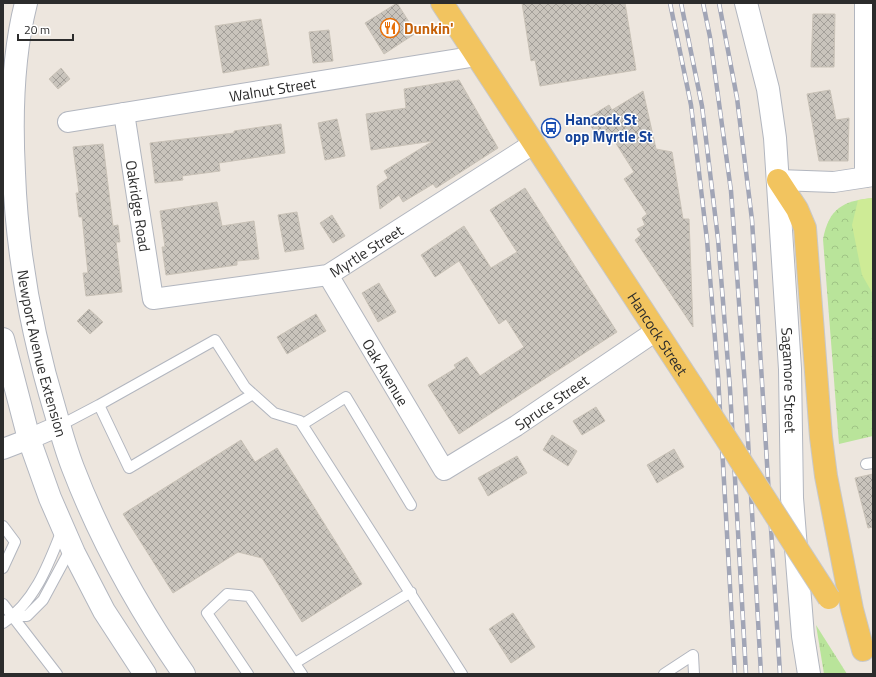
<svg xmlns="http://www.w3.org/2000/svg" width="876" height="677" viewBox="0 0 876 677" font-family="'Titillium Web',sans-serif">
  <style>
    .grass { fill: url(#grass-tufts) }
    .park { fill: url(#park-crowns) }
    .pitch { fill: #ceeb96 }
    .building { fill: url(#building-cross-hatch); stroke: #c9c2b7 }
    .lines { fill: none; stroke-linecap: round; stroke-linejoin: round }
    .service-casing { stroke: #b2b6bf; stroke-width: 12 }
    .minor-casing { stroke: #b2b6bf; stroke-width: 22 }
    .tertiary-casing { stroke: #b2b6bf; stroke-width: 24 }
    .secondary-casing { stroke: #b2b6bf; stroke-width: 24 }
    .primary-casing { stroke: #c8c8c8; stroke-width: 24 }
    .service { stroke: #fff; stroke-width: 10 }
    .minor { stroke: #fff; stroke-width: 20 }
    .tertiary { stroke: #fff; stroke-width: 22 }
    .secondary { stroke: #fff; stroke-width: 22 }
    .primary { stroke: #f2c45f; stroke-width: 22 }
    .rail-casing { stroke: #a1a5b6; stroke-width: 4.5 }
    .rail { stroke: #fff; stroke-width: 3; stroke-dasharray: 9; stroke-linecap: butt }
    .primary-bridge-casing { stroke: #c8c8c8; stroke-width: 24; stroke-linecap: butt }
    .primary-bridge { stroke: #f2c45f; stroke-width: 22 }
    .labels { text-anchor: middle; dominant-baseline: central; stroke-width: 3; stroke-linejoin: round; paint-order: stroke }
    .food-label { font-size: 15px; font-weight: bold; fill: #c56008; stroke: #fff; text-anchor: start }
    .street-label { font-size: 15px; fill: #2c2c2c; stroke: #fff }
    .transit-label { font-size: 15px; font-weight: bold; fill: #164399; stroke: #fff; text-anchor: start }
  </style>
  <defs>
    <pattern id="grass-tufts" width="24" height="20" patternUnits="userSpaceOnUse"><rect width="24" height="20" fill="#b9e49a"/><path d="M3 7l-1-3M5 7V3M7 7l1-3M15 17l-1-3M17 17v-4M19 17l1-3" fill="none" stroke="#9fc485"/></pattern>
    <pattern id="park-crowns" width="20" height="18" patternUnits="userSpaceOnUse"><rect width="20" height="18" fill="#b9e49a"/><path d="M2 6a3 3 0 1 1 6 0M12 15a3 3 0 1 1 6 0" fill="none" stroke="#9fc485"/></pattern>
    <pattern id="building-cross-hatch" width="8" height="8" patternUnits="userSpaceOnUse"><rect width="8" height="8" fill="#c9c4bc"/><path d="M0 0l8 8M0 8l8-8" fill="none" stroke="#a39f99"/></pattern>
  </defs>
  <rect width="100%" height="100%" fill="#ede6de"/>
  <path class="grass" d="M 816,625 L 847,674 L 824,674 Z"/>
  <path class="park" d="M 873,198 L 873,436 L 839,444 L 823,239 C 829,208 843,201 873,198 Z"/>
  <path class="pitch" d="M 873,198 L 873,294 L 862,275 L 852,225 L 858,200 Z"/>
  <path class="building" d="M 397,3 L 416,33 L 384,54 L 365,23 Z
    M 522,3 L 625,3 L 636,70 L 540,86 L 535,60 L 531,61 Z
    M 813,14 L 835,14 L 834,67 L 811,67 Z
    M 261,19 L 269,65 L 223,73 L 215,26 Z
    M 329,30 L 333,61 L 313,63 L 309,32 Z
    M 61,68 L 70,79 L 58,89 L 49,79 Z
    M 459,80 L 498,148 L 436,188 L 433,184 L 403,202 L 399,195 L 380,209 L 377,186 L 388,178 L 384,171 L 433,141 L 371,150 L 366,114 L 406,108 L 404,89 Z
    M 830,90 L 836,120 L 849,118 L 848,161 L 819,161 L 807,94 Z
    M 643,91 L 656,149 L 672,152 L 683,219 L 689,219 L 693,327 L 635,240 L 641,235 L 637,229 L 645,225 L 642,218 L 647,214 L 624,179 L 634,172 L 612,137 L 602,143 L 586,119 L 609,105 L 612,110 Z
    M 337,119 L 345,156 L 325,160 L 318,123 Z
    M 281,124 L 285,153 L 219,163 L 220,171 L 182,176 L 183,180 L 155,183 L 150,143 L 234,133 L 234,131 Z
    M 103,144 L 113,226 L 118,225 L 120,242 L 116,242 L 122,292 L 86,296 L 83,273 L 88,273 L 82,217 L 79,217 L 76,193 L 79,193 L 73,147 Z
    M 525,188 L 617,332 L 459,434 L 428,385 L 456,368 L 454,365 L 467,357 L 480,376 L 524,347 L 506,319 L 499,324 L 459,261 L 435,277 L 421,255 L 464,226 L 491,268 L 517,252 L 490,210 Z
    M 217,202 L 222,226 L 254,221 L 259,259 L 237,261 L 237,265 L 166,275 L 162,247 L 165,247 L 160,211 Z
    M 297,212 L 304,249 L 285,252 L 278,215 Z
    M 332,215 L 345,236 L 333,243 L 320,223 Z
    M 379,283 L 396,312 L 378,322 L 362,293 Z
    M 89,309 L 103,322 L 90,334 L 77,321 Z
    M 316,314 L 326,331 L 287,354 L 277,337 Z
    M 596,407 L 605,421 L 582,435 L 573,421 Z
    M 552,435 L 577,451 L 568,466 L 543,450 Z
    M 241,440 L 255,462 L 277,448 L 362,584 L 302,622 L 262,558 L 238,552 L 173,593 L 123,514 Z
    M 674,449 L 684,467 L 657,483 L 647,465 Z
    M 517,456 L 527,473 L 488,496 L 478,478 Z
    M 873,474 L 873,527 L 868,528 L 855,478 Z
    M 513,613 L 535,647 L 511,663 L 489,629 Z"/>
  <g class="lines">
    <g class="service-casing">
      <path id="service" d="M 253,394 L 129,468 L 99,405 L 215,340 L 245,387 L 274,413 L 300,421 L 462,674
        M 303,424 L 346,397 L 411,505
        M 59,426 L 99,405
        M 866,464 L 873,463
        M 3,526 L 15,542 L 3,568
        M 3,604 L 57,674
        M 13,616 L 27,616 L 43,600 L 71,548
        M 3,623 C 35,602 49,563 62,530
        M 295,663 L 411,592
        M 248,674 L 207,613 L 227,594 L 249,596 L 302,674
        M 664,674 L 693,655 L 694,674"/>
    </g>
    <g class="minor-casing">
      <g id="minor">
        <path d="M 865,3 L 865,177"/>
        <path id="s1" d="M 124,113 L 153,299 L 328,275 L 533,144"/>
        <path id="s2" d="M 68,122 L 477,56"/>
        <path d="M 778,180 L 834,182 L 873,176"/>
        <path id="s3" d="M 328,275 L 444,470 L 516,426 L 656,331"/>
        <path d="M 3,449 L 29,439 L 59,426"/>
      </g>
    </g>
    <g class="tertiary-casing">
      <g id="tertiary">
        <path id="s4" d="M 746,3 L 768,89 L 775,138 L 790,369 L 792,498 L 803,636 L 809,674"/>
      </g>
    </g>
    <g class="secondary-casing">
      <g id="secondary">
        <path id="s5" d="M 26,3 C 12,58 11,116 14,173 C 17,255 32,335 56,414 C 61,432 66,450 73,468 C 101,541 139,609 184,674"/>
        <path d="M 3,339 L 29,439 L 50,498 L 74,553 L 104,611 L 145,674"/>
      </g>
    </g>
    <g class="primary-casing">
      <g id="primary">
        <path id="s6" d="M 442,3 L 691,384"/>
        <path d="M 778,180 L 797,209 L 805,228 L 821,437 L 826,476 L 852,609 L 863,650"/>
      </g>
    </g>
    <use href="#service" class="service"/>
    <use href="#minor" class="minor"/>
    <use href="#tertiary" class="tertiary"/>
    <use href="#secondary" class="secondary"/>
    <use href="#primary" class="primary"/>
    <g class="rail-casing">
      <path id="rail" d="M 670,3 L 691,105 L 707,240 L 718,376 L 735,674
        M 681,3 L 702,106 L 718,239 L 730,389 L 746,674
        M 703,3 L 710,37 L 731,191 L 745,386 L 761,674
        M 719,3 L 737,98 L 752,220 L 780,674"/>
    </g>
    <use href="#rail" class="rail"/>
    <g class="primary-bridge-casing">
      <path id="primary-bridge" d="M 691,384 L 829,598"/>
    </g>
    <use href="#primary-bridge" class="primary-bridge"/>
  </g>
  <defs>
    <g id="restaurant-ring" transform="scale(1)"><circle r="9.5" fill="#fff" stroke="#e8710a" stroke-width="1.5"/><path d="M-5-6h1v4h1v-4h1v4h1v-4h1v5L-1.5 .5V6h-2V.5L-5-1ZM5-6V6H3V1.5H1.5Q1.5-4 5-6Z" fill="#e8710a"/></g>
    <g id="bus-ring" transform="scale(1)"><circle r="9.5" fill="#fff" stroke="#1a4fb4" stroke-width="1.5"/><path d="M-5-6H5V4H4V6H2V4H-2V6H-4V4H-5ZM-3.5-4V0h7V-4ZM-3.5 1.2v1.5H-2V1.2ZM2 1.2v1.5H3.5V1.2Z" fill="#1a4fb4"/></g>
  </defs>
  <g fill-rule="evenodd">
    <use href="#restaurant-ring" x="390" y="28"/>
    <use href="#bus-ring" x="551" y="128"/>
  </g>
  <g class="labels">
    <g class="food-label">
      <text x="404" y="28">Dunkin'</text>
    </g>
    <g class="street-label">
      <text stroke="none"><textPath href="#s2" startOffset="207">Walnut Street</textPath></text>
      <text stroke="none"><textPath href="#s1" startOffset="94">Oakridge Road</textPath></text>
      <text stroke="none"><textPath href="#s1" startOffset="410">Myrtle Street</textPath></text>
      <text stroke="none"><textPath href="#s6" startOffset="395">Hancock Street</textPath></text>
      <text stroke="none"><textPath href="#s5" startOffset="354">Newport Avenue Extension</textPath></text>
      <text stroke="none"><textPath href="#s3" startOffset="113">Oak Avenue</textPath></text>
      <text stroke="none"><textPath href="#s4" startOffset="381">Sagamore Street</textPath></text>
      <text stroke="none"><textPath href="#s3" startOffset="354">Spruce Street</textPath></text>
    </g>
    <g class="transit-label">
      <text x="565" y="119">Hancock St<tspan x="565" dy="17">opp Myrtle St</tspan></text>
    </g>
  </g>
  <rect width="876" height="677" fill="none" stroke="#2c2c2c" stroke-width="8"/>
  <path d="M18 34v6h55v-6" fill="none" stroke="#2c2c2c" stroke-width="2"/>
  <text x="24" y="34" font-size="12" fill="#2c2c2c" stroke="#ffffff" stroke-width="3" paint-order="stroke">20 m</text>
</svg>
